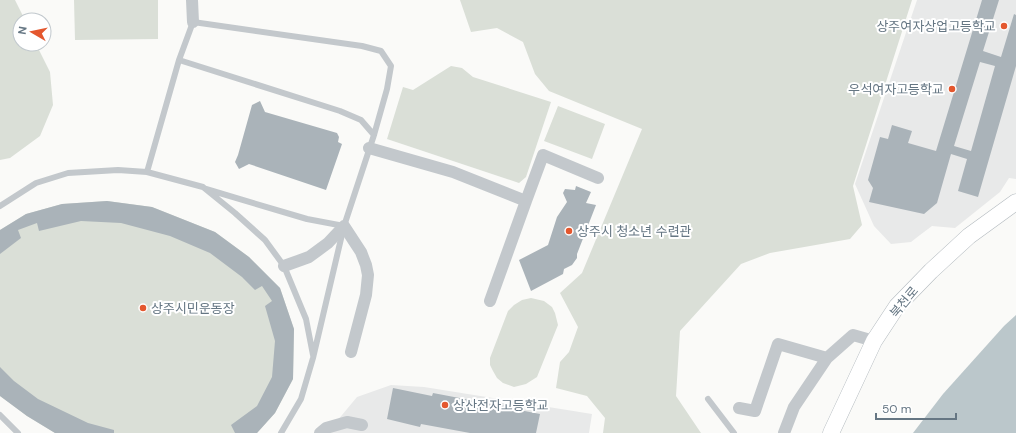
<svg xmlns="http://www.w3.org/2000/svg" width="1016" height="433" viewBox="0 0 1016 433" font-family="'DM Sans','Noto Sans KR',sans-serif">
  <style>
    .built { fill: #e8e9e9 }
    .green { fill: #dadfd7 }
    .water { fill: #bbc7cb }
    .building { fill: #aab3b9; fill-rule: evenodd }
    .lines { fill: none; stroke-linecap: round; stroke-linejoin: round }
    .secondary-casing { stroke: #b3babf; stroke-width: 17 }
    .lane { stroke: #c3c8cc; stroke-width: 6 }
    .street { stroke: #c3c8cc; stroke-width: 12 }
    .secondary { stroke: #fff; stroke-width: 16 }
    .poi-dot { fill: #e4572e; stroke: #fff; stroke-width: 1.5 }
    .labels { text-anchor: middle; dominant-baseline: central; stroke-width: 4; stroke-linejoin: round; paint-order: stroke }
    .poi-label { font-size: 13px; fill: #657683; stroke: #fff; text-anchor: start }
    .street-label { font-size: 13px; fill: #657683; stroke: #fff }
  </style>
  <rect width="100%" height="100%" fill="#fafaf8"/>
  <path class="built" d="M 917,0 L 1016,0 L 1016,179 L 1009,178 L 1000,192 L 955,228 L 932,226 L 920,235 L 911,242 L 891,244 L 874,226 L 855,184 Z
    M 391,385 L 424,387 L 592,414 L 589,433 L 327,433 L 357,397 Z"/>
  <path class="green" d="M 0,0 L 15,0 L 25,20 L 20,20 L 20,44 L 36,44 L 50,72 L 53,105 L 40,136 L 10,158 L 0,160 Z
    M 74,0 L 158,0 L 158,39 L 75,40 Z
    M 460,0 L 912,0 L 853,186 L 862,225 L 850,239 L 770,253 L 741,264 L 680,331 L 676,396 L 701,433 L 603,433 L 605,418 L 587,396 L 556,388 L 560,362 L 569,352 L 578,327 L 560,293 L 582,273 L 642,129 L 549,91 L 535,74 L 523,42 L 497,28 L 471,32 Z
    M 451,66 L 462,68 L 473,77 L 551,102 L 526,177 L 519,183 L 387,139 L 403,87 L 413,90 Z
    M 558,106 L 605,124 L 592,159 L 544,141 Z
    M 107,201 L 152,207 L 215,232 L 249,257 L 280,288 L 294,329 L 293,379 L 275,413 L 257,433 L 55,433 L 27,416 L 0,396 L 0,230 L 26,214 L 62,204 Z
    M 531,298 L 544,301 L 552,307 L 555,313 L 558,325 L 537,377 L 526,384 L 514,387 L 503,383 L 497,378 L 493,371 L 490,365 L 490,358 L 508,311 L 514,305 L 522,300 Z"/>
  <path class="water" d="M 1016,315 L 1016,433 L 913,433 L 943,394 L 1004,326 Z"/>
  <path class="building" d="M 982,0 L 999,0 L 983,51 L 1001,57 L 1014,14 L 1016,15 L 1016,66 L 978,197 L 958,191 L 967,159 L 951,154 L 937,203 L 924,214 L 869,202 L 873,188 L 868,180 L 880,137 L 888,139 L 892,125 L 912,131 L 908,143 L 936,151 ZM 980,62 L 995,66 L 971,151 L 954,146 Z
    M 260,101 L 265,112 L 337,133 L 339,137 L 338,142 L 342,144 L 326,190 L 249,164 L 239,169 L 235,162 L 238,155 L 252,105 Z
    M 576,186 L 591,192 L 586,203 L 596,205 L 577,254 L 577,258 L 572,265 L 564,269 L 563,274 L 531,291 L 519,260 L 548,245 L 557,217 L 567,202 L 563,193 L 565,189 L 575,190 Z
    M 107,201 L 152,207 L 215,232 L 249,257 L 280,288 L 294,329 L 293,379 L 275,413 L 257,433 L 235,433 L 231,425 L 257,406 L 272,377 L 275,341 L 265,306 L 272,301 L 262,286 L 255,290 L 242,277 L 210,253 L 170,236 L 121,223 L 81,221 L 39,231 L 37,223 L 18,230 L 21,238 L 0,254 L 0,230 L 26,214 L 62,204 Z
    M 0,367 L 14,381 L 38,399 L 88,423 L 114,430 L 114,433 L 55,433 L 27,416 L 0,396 Z
    M 393,388 L 432,396 L 433,393 L 491,404 L 492,399 L 502,401 L 504,407 L 540,414 L 536,433 L 470,433 L 421,424 L 420,427 L 387,419 Z"/>
  <g class="lines">
    <g class="secondary-casing">
      <path id="secondary" d="M 831,433 L 874,341 L 897,306 L 931,271 L 969,236 L 1016,202"/>
    </g>
    <path class="lane" d="M 179,60 L 340,111 L 361,120 L 374,135
      M 147,172 L 203,187 L 235,213 L 265,240 L 284,266 L 306,319 L 313,355
      M 206,189 L 307,219 L 344,226
      M 0,206 L 36,183 L 68,173 L 118,170 L 147,172 L 179,60 L 193,22 L 362,46 L 381,51 L 391,66 L 387,89 L 374,135 L 344,226 L 313,358 L 301,399 L 281,433
      M 708,399 L 734,433
      M 0,415 L 18,433"/>
    <path class="street" d="M 192,0 L 193,22
      M 369,148 L 453,172 L 526,201 L 490,301
      M 526,201 L 543,155 L 598,178
      M 284,266 L 309,257 L 328,243 L 344,226 L 361,252 L 366,265 L 368,275 L 366,295 L 351,352
      M 739,408 L 755,411 L 778,344 L 827,358
      M 320,433 L 326,428 L 347,422 L 362,425
      M 784,433 L 794,407 L 827,358 L 853,335 L 874,341"/>
    <use href="#secondary" class="secondary"/>
  </g>
  <g class="poi-dot">
    <circle cx="1004" cy="26" r="4"/>
    <circle cx="952" cy="89" r="4"/>
    <circle cx="569" cy="231" r="4"/>
    <circle cx="143" cy="308" r="4"/>
    <circle cx="445" cy="405" r="4"/>
  </g>
  <g class="labels">
    <g class="poi-label">
      <text x="996" y="26" text-anchor="end">상주여자상업고등학교</text>
      <text x="944" y="89" text-anchor="end">우석여자고등학교</text>
      <text x="577" y="231">상주시 청소년 수련관</text>
      <text x="151" y="308">상주시민운동장</text>
      <text x="453" y="405">상산전자고등학교</text>
    </g>
    <g class="street-label">
      <text transform="translate(904 302) rotate(-50)">북천로</text>
    </g>
  </g>
  <g transform="translate(32 32) rotate(279)"><circle r="19" fill="#ffffff" stroke="#c1c8cd"/>
  <path d="M0-3L7 15L0 10L-7 15Z" fill="#e4572e"/>
  <text y="-6" font-size="11" font-weight="bold" text-anchor="middle" fill="#657683">N</text>
  </g>
  <path d="M876 413v6h80v-6" fill="none" stroke="#657683" stroke-width="2"/>
  <text x="882" y="413" font-size="12" fill="#657683" stroke="#ffffff" stroke-width="3" paint-order="stroke">50 m</text>
</svg>
